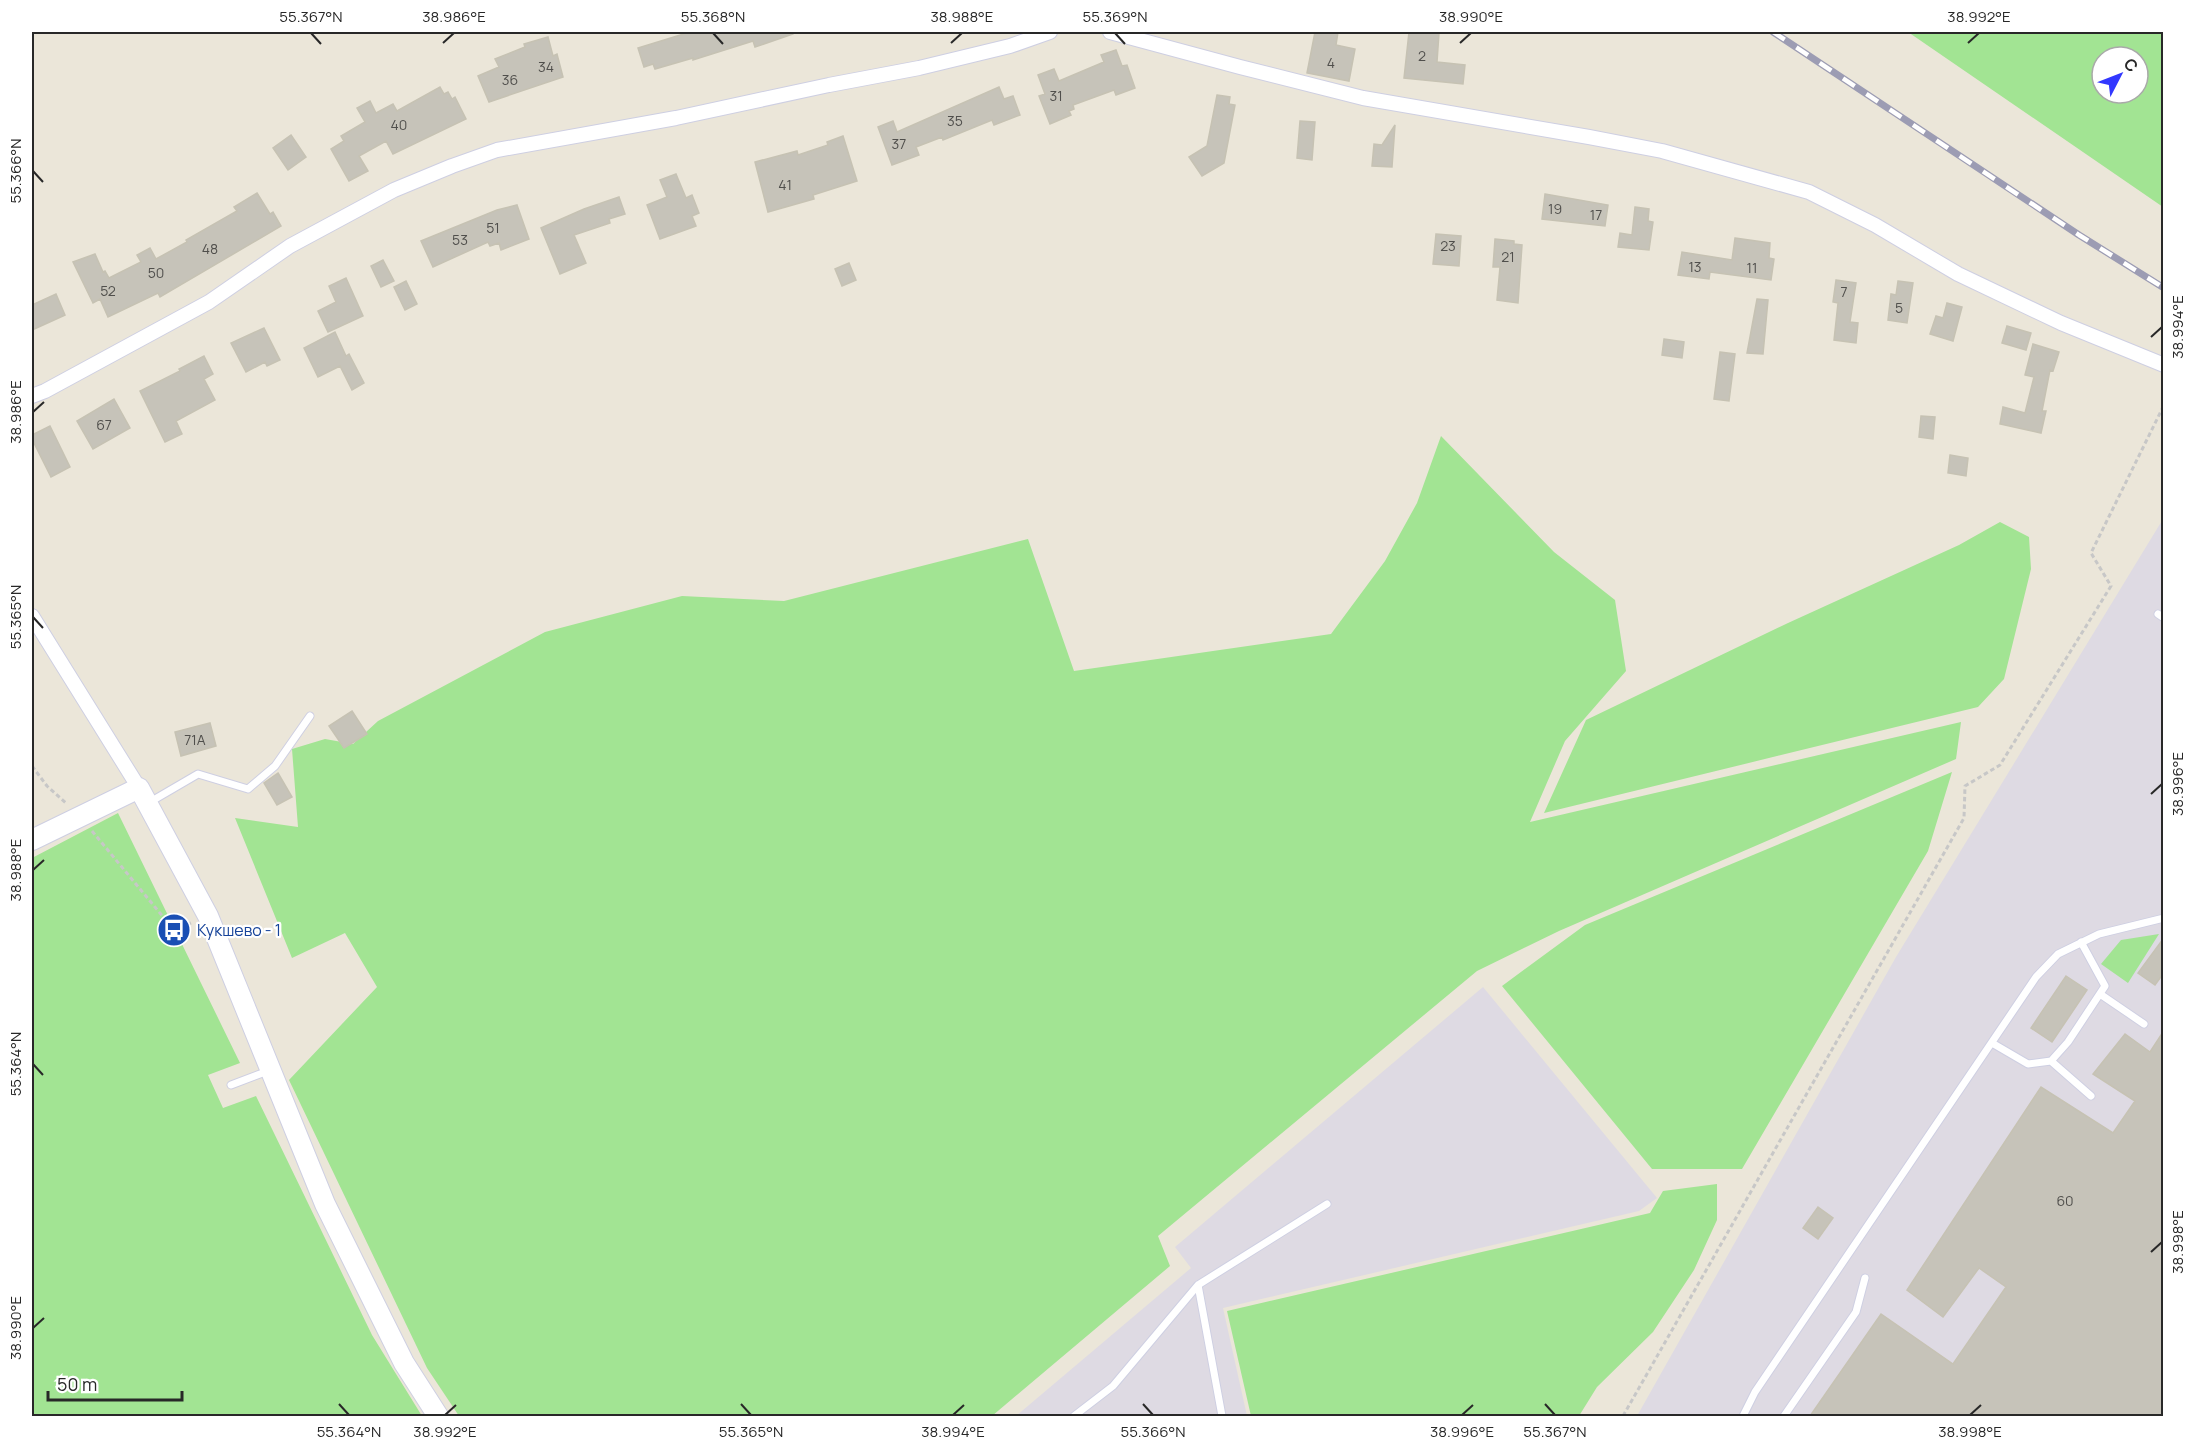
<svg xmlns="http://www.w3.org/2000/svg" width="2195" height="1448" viewBox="0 0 2195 1448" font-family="Manrope,sans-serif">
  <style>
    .industrial { fill: #dedae3 }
    .green { fill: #a2e493; fill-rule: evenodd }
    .building { fill: #c6c3b9; stroke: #c6c2b3; stroke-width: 1.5 }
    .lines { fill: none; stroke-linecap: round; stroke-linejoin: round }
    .lane-casing { stroke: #cecfe2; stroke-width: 9 }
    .street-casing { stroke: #cecfe2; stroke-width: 16 }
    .secondary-casing { stroke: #cecfe2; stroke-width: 22 }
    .path { stroke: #c7c7c7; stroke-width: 3; stroke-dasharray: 4.5 3; stroke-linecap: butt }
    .lane { stroke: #fff; stroke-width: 7 }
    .street { stroke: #fff; stroke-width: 14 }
    .secondary { stroke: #fff; stroke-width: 20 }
    .rail-casing { stroke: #9c9cb3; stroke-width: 7 }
    .rail { stroke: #fff; stroke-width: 4.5; stroke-dasharray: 14; stroke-linecap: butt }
    .ticks { fill: none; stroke: #282828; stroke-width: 2 }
    .labels { text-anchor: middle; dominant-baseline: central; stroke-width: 4.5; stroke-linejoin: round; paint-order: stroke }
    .number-label { font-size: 14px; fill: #504f4c }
    .transit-label { font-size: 16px; fill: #164399; stroke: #fff; text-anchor: start }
    .neatline { fill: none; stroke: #282828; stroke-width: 2 }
    .ticks-label { font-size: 15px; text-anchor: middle; fill: #282828 }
  </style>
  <rect width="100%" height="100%" fill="#ebe6d9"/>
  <path class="industrial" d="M 2163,519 L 2163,1416 L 1637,1416 L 1896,957 Z
    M 1483,987 L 1657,1198 L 1639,1211 L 1223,1308 L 1247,1416 L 1016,1416 L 1191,1268 L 1175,1247 Z"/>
  <path class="green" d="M 1908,32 L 2163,32 L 2163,207 ZM 2102,57 L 2138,57 L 2138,93 L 2102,93 Z
    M 1441,436 L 1554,552 L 1615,600 L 1626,671 L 1565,741 L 1530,822 L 1961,722 L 1956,759 L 1559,931 L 1477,971 L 1158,1236 L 1170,1266 L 992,1416 L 459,1416 L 427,1368 L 289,1080 L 377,987 L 345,933 L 292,958 L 235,818 L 298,827 L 292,749 L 325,739 L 353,744 L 378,721 L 545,632 L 682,596 L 784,601 L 1028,539 L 1074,671 L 1331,634 L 1385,561 L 1417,503 Z
    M 2000,522 L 2029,537 L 2031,569 L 2004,679 L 1978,707 L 1544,813 L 1586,720 L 1788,623 L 1959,545 Z
    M 1952,772 L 1928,851 L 1742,1169 L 1652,1169 L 1502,986 L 1585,925 Z
    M 118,813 L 240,1063 L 208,1075 L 223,1108 L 256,1096 L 372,1335 L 422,1416 L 32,1416 L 32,858 Z
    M 2159,934 L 2128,983 L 2101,964 L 2121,940 Z
    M 1717,1184 L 1717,1220 L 1694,1270 L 1653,1332 L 1597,1387 L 1579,1416 L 1251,1416 L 1227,1311 L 1650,1213 L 1663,1191 Z"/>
  <path class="building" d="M 690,32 L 793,32 L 793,34 L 755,47 L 753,41 L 693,60 L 693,58 L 655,69 L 653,64 L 644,67 L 638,48 Z
    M 1315,32 L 1338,32 L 1336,45 L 1355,49 L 1349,81 L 1307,73 Z
    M 1409,32 L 1439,33 L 1437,62 L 1465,65 L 1463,84 L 1404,78 Z
    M 548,37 L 553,56 L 557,54 L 563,77 L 489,102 L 478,76 L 499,67 L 495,59 L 525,47 L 524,44 Z
    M 1116,50 L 1122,66 L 1127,65 L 1135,88 L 1116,95 L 1114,90 L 1073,105 L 1074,109 L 1069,111 L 1071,115 L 1050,124 L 1039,96 L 1045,94 L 1038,75 L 1054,69 L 1059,81 L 1104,62 L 1101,55 Z
    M 440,87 L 444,94 L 448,92 L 452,99 L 455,97 L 466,119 L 393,154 L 386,141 L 359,156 L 368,171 L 349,181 L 331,149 L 344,141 L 341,136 L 365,122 L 357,108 L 370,101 L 376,113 L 393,104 L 397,111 Z
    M 999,87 L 1004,99 L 1013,96 L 1020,115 L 994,125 L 992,120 L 943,140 L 942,137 L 916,147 L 919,155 L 892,165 L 878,127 L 893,121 L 897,132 Z
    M 1217,95 L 1230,97 L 1229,104 L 1235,105 L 1224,163 L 1202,176 L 1189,157 L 1207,146 Z
    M 1300,121 L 1315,122 L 1312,160 L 1297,158 Z
    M 1395,125 L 1392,167 L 1372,166 L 1374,144 L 1382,145 Z
    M 291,135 L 306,157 L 288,170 L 273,148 Z
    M 843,136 L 857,181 L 813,195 L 814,199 L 768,212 L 755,162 L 797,151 L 798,155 L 828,145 L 827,142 Z
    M 676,174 L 686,198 L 692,195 L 699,213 L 692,216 L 696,226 L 660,239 L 647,205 L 667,197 L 660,180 Z
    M 257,193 L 270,214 L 273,212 L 281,226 L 160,297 L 158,293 L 108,317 L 100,299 L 93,303 L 73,262 L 95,254 L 103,272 L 105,271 L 109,278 L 141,262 L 137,255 L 150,248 L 156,259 L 187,242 L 186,240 L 237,211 L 234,207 Z
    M 1545,194 L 1608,205 L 1605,226 L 1542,219 Z
    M 619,197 L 625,214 L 609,219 L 610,223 L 574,235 L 586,263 L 560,274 L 541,228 L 584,209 Z
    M 517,205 L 529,239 L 501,250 L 499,243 L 490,246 L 488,242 L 433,267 L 421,241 L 497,210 Z
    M 1635,207 L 1649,209 L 1648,221 L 1653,222 L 1649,250 L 1618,247 L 1620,233 L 1632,235 Z
    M 1436,234 L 1461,236 L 1459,266 L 1433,264 Z
    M 1735,238 L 1770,243 L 1769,258 L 1774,259 L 1771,280 L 1710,272 L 1709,279 L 1678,275 L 1682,252 L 1732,260 Z
    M 1495,239 L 1514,241 L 1514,244 L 1522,245 L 1518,303 L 1497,300 L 1500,267 L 1493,267 Z
    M 383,260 L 394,281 L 381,287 L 371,266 Z
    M 849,263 L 856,280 L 842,286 L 835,269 Z
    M 346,278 L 363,316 L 328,332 L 318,311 L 336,302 L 329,286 Z
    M 1836,280 L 1856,283 L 1850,322 L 1858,323 L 1856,343 L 1834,340 L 1838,303 L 1833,302 Z
    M 406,281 L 417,304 L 405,310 L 394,287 Z
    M 1898,281 L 1913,283 L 1907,323 L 1888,320 L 1891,294 L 1896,295 Z
    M 56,294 L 65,315 L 32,330 L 32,305 Z
    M 1757,299 L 1768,300 L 1763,354 L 1747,353 Z
    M 1947,303 L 1962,307 L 1953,341 L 1930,334 L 1936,316 L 1943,318 Z
    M 2007,326 L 2031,333 L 2026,350 L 2002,343 Z
    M 264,328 L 280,360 L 267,366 L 265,362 L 246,372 L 231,343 Z
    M 335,332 L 346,356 L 349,354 L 364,383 L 352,390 L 340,366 L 318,377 L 304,348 Z
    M 1664,339 L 1684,342 L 1682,358 L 1662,355 Z
    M 2033,344 L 2059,352 L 2053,371 L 2050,370 L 2042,411 L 2046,411 L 2041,433 L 2000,424 L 2003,407 L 2025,413 L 2034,377 L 2025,375 Z
    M 1720,352 L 1735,354 L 1729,401 L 1714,399 Z
    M 204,356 L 213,374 L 204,379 L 215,400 L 176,421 L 182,434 L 165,442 L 140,391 L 180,371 L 179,369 Z
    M 114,399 L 130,428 L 93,449 L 77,421 Z
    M 1921,416 L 1935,417 L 1933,439 L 1919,437 Z
    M 50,426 L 70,467 L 51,477 L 32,439 L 32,435 Z
    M 1950,455 L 1968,458 L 1966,476 L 1948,473 Z
    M 352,711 L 367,734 L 344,748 L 329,726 Z
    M 210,723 L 216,746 L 181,756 L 175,732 Z
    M 278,773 L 292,797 L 277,805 L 264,783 Z
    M 2163,939 L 2163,974 L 2155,985 L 2138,973 Z
    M 2066,976 L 2087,990 L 2052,1042 L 2031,1028 Z
    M 2163,1032 L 2163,1416 L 1810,1416 L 1881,1314 L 1953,1364 L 2006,1287 L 1979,1268 L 1943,1317 L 1907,1290 L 2041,1087 L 2113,1133 L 2135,1101 L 2093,1074 L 2125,1034 L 2150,1052 Z
    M 1818,1207 L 1833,1218 L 1818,1239 L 1803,1228 Z"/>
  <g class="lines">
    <g class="lane-casing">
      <path id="lane" d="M 2158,614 L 2164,618
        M 150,802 L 198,774 L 248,789 L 275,766 L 310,716
        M 2100,994 L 2144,1024
        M 1992,1043 L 2028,1064 L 2051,1061 L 2068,1042 L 2105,986 L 2081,942
        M 2051,1061 L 2091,1096
        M 231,1085 L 268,1071
        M 1074,1416 L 1113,1386 L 1198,1285
        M 1222,1416 L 1198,1285 L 1327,1204
        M 1743,1416 L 1755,1392 L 2036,977 L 2058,954 L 2099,934 L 2164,918
        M 1784,1416 L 1856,1312 L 1865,1278"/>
    </g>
    <g class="street-casing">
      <path id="street" d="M 1110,32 L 1240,67 L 1363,98 L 1589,137 L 1662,151 L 1809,192 L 1875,225 L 1958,274 L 2061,323 L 2164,365
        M 32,396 L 45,391 L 209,302 L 290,246 L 394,190 L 452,166 L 497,150 L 676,118 L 829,85 L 919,68 L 1010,46 L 1050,32
        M 32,616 L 139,788"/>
    </g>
    <g class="secondary-casing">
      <path id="secondary" d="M 32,840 L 139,788 L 208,916 L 325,1204 L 404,1363 L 438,1416"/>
    </g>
    <path class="path" d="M 32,766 L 47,786 L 67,804
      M 92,831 L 174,930 L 191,923
      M 1623,1416 L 1964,818 L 1965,786 L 2000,765 L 2111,586 L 2091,553 L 2164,405"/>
    <use href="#lane" class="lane"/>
    <use href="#street" class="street"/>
    <use href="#secondary" class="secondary"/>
    <g class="rail-casing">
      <path id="rail" d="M 1773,32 L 2079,235 L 2164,288"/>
    </g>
    <use href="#rail" class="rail"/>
  </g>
  <path class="ticks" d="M 311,33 L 321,44M 713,33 L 723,44M 1115,33 L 1125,44M 443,43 L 454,33M 951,43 L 962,33M 1460,43 L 1471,33M 1968,43 L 1979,33M 33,171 L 43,182M 2151,337 L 2162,327M 33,412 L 44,402M 33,617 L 43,628M 2151,794 L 2162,784M 33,870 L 44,860M 33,1064 L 43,1075M 2151,1252 L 2162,1242M 33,1328 L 44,1318M 339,1404 L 349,1415M 741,1404 L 751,1415M 1143,1404 L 1153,1415M 1545,1404 L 1555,1415M 445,1415 L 456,1405M 953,1415 L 964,1405M 1462,1415 L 1473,1405M 1970,1415 L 1981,1405"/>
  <defs>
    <g id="bus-disc" transform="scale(1.725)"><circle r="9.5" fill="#1a4fb4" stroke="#fff"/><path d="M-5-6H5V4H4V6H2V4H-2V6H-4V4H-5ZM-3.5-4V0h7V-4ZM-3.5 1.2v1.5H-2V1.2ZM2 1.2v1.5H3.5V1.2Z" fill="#fff"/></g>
  </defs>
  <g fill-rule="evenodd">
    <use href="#bus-disc" x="174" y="930"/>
  </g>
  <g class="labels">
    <g class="number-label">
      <text x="1422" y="55">2</text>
      <text x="1331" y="62">4</text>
      <text x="546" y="66">34</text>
      <text x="510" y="79">36</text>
      <text x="1056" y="95">31</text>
      <text x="955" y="120">35</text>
      <text x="399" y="124">40</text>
      <text x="899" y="143">37</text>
      <text x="785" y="184">41</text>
      <text x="1555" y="208">19</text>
      <text x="1596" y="214">17</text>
      <text x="493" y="227">51</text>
      <text x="460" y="239">53</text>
      <text x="1448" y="245">23</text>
      <text x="210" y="248">48</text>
      <text x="1508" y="256">21</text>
      <text x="1695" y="266">13</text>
      <text x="1752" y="267">11</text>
      <text x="156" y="272">50</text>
      <text x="108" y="290">52</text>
      <text x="1844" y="291">7</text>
      <text x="1899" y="307">5</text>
      <text x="104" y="424">67</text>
      <text x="195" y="739">71А</text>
      <text x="2065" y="1200">60</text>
    </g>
    <g class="transit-label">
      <text x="197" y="930">Кукшево - 1</text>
    </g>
  </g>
  <rect width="2195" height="1448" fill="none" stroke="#ffffff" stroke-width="66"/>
  <g transform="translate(2120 75) rotate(48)"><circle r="28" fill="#ffffff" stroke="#a9a9a9" stroke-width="1.5"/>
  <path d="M0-4.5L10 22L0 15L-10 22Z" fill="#3238ff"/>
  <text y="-9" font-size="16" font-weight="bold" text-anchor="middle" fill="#282828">С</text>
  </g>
  <path d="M48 1391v9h134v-9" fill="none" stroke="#282828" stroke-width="3"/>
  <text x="57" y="1391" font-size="18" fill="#282828" stroke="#ffffff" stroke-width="4.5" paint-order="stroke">50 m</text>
  <rect x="33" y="33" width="2129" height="1382" class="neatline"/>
  <g class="ticks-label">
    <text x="311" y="22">55.367°N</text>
    <text x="454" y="22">38.986°E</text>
    <text x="713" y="22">55.368°N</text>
    <text x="962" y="22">38.988°E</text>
    <text x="1115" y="22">55.369°N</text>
    <text x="1471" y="22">38.990°E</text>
    <text x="1979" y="22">38.992°E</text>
    <text transform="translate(16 171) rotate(-90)" y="5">55.366°N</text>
    <text transform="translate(2178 327) rotate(-90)" y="5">38.994°E</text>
    <text transform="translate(16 412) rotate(-90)" y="5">38.986°E</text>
    <text transform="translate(16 617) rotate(-90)" y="5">55.365°N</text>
    <text transform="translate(2178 784) rotate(-90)" y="5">38.996°E</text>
    <text transform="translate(16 870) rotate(-90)" y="5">38.988°E</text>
    <text transform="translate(16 1064) rotate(-90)" y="5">55.364°N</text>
    <text transform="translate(2178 1242) rotate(-90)" y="5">38.998°E</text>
    <text transform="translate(16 1328) rotate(-90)" y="5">38.990°E</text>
    <text x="349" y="1437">55.364°N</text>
    <text x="445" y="1437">38.992°E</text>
    <text x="751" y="1437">55.365°N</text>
    <text x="953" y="1437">38.994°E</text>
    <text x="1153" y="1437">55.366°N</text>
    <text x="1462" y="1437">38.996°E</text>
    <text x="1555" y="1437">55.367°N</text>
    <text x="1970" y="1437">38.998°E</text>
  </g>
</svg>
